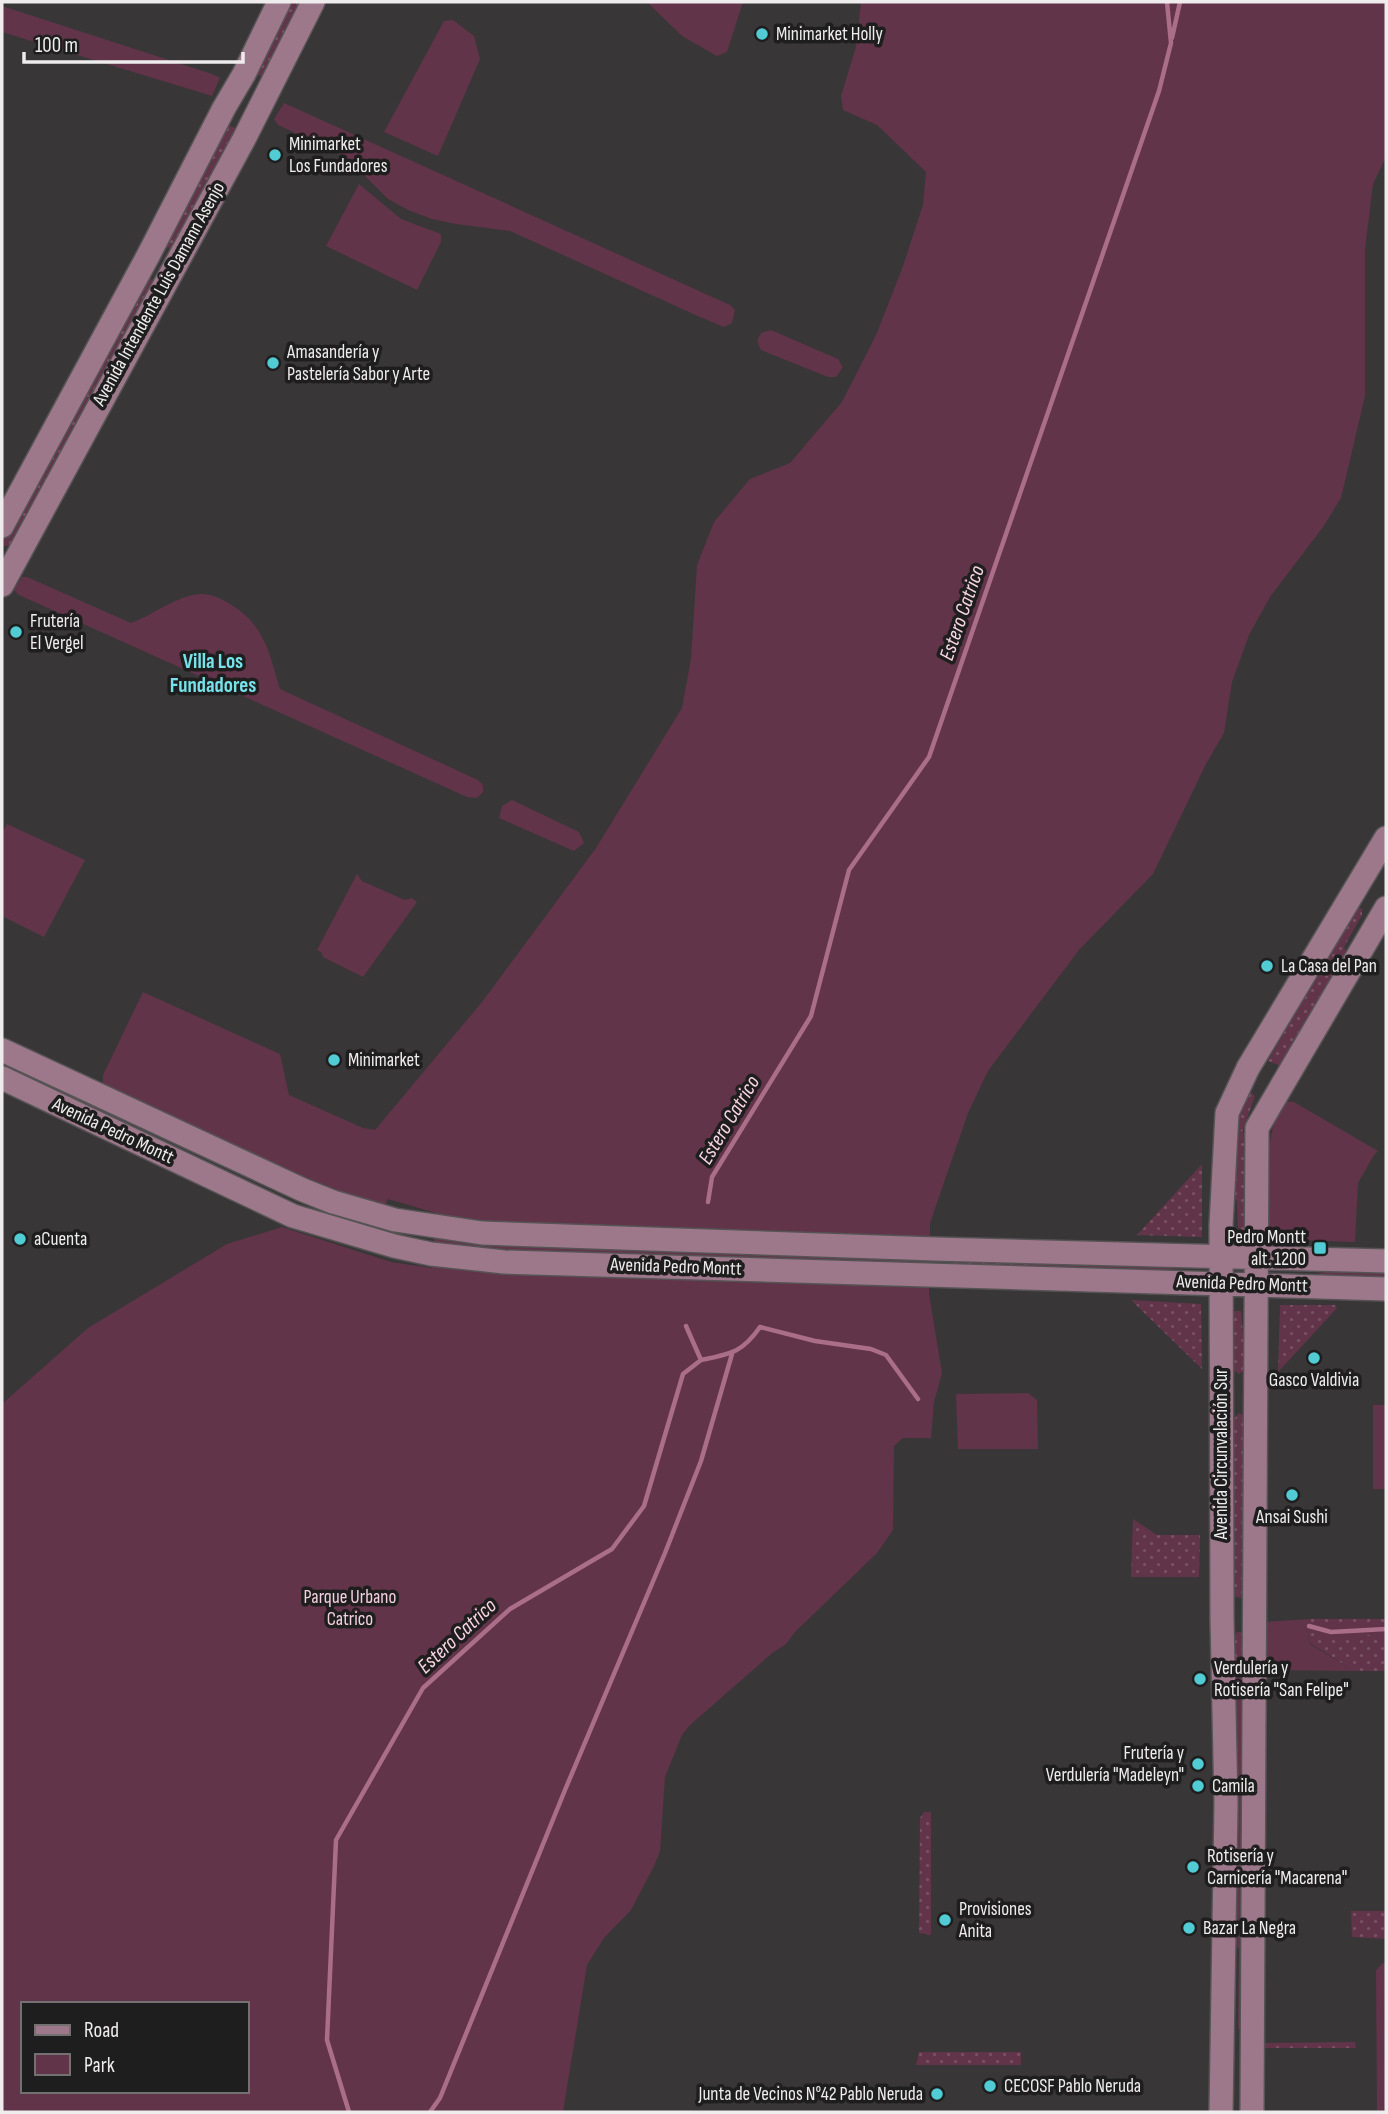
<svg xmlns="http://www.w3.org/2000/svg" width="1388" height="2114" viewBox="0 0 1388 2114" font-family="'Sofia Sans Condensed',sans-serif">
  <style>
    .grass { fill: url(#grass-dots) }
    .park { fill: #613449; fill-rule: evenodd }
    .lines { fill: none; stroke-linecap: round; stroke-linejoin: round }
    .stream { stroke: #aa6e89; stroke-width: 4.5 }
    .secondary-casing { stroke: #565355; stroke-width: 26 }
    .secondary { stroke: #9d788a; stroke-width: 23 }
    .poi-dot { fill: #51ccd4; stroke: #1f1e1e; stroke-width: 2.5 }
    .labels { text-anchor: middle; dominant-baseline: central; stroke-width: 7; stroke-linejoin: round; paint-order: stroke }
    .poi-label { font-size: 19px; fill: #eeeced; stroke: #1f1e1e; text-anchor: start }
    .street-label { font-size: 19px; fill: #eeeced; stroke: #1f1e1e }
    .park-label { font-size: 19px; fill: #f4d0df; stroke: #1f1e1e }
    .water-label { font-size: 21px; font-style: italic; fill: #f9d5e4; stroke: #1f1e1e }
    .neighbourhood-label { font-size: 21px; font-weight: bold; fill: #76e2e9; stroke: #1f1e1e }
  </style>
  <defs>
    <pattern id="grass-dots" width="8" height="8" patternUnits="userSpaceOnUse" patternTransform="scale(1.75)"><rect width="8" height="8" fill="#613449"/><path d="M2 2h.1M6 6h.1" fill="none" stroke="#785264" stroke-width="1.8" stroke-linecap="round"/></pattern>
  </defs>
  <rect width="100%" height="100%" fill="#393637"/>
  <path class="grass" d="M 290,2 L 304,2 L 268,71 L 263,76 L 256,75 L 256,69 Z
    M 226,124 L 237,129 L 175,245 L 172,248 L 165,247 Z
    M 149,277 L 154,282 L 152,287 L 9,546 L 2,546 L 2,535 Z
    M 1355,906 L 1362,909 L 1362,915 L 1344,947 L 1348,955 L 1281,1066 L 1268,1061 L 1284,1033 L 1286,1019 Z
    M 1249,1091 L 1255,1096 L 1242,1132 L 1250,1136 L 1246,1231 L 1238,1228 L 1237,1201 L 1231,1196 L 1232,1124 Z
    M 1202,1164 L 1202,1237 L 1137,1235 Z
    M 954,1259 L 1195,1267 L 1159,1270 L 1137,1277 L 952,1265 Z
    M 1335,1269 L 1386,1271 L 1386,1282 L 1286,1279 L 1287,1274 L 1317,1274 Z
    M 1131,1300 L 1201,1304 L 1202,1369 Z
    M 1280,1305 L 1335,1305 L 1337,1308 L 1278,1372 Z
    M 1234,1311 L 1241,1311 L 1246,1370 L 1239,1374 L 1234,1371 Z
    M 1239,1413 L 1247,1417 L 1245,1594 L 1241,1598 L 1232,1596 L 1234,1419 Z
    M 1133,1519 L 1157,1535 L 1200,1535 L 1199,1577 L 1131,1577 Z
    M 1310,1619 L 1386,1619 L 1386,1671 L 1354,1671 L 1310,1643 L 1307,1630 Z
    M 1237,1632 L 1242,1632 L 1247,1637 L 1244,2028 L 1238,2029 L 1239,1949 L 1233,1942 L 1235,1635 Z
    M 924,1812 L 931,1812 L 931,1935 L 919,1933 L 920,1818 Z
    M 1351,1911 L 1386,1911 L 1386,1939 L 1352,1937 Z
    M 1355,2042 L 1356,2048 L 1263,2048 L 1263,2043 Z
    M 919,2052 L 1021,2052 L 1021,2065 L 916,2065 Z"/>
  <path class="park" d="M 647,2 L 743,2 L 727,52 L 717,56 L 682,36 Z
    M 861,2 L 1386,2 L 1386,157 L 1373,184 L 1365,249 L 1365,396 L 1341,498 L 1323,527 L 1270,597 L 1249,635 L 1232,682 L 1224,733 L 1206,764 L 1153,874 L 1079,950 L 988,1071 L 968,1113 L 930,1223 L 929,1294 L 942,1373 L 934,1402 L 931,1438 L 903,1438 L 894,1446 L 893,1530 L 877,1553 L 795,1632 L 786,1644 L 771,1654 L 689,1726 L 682,1735 L 665,1777 L 660,1851 L 654,1866 L 631,1910 L 604,1938 L 587,1965 L 563,2112 L 2,2112 L 2,1404 L 88,1328 L 227,1244 L 282,1227 L 391,1262 L 432,1268 L 436,1213 L 388,1199 L 383,1209 L 309,1182 L 103,1089 L 103,1075 L 143,992 L 280,1054 L 289,1095 L 363,1128 L 375,1130 L 482,1002 L 596,848 L 682,708 L 691,659 L 697,565 L 714,522 L 750,479 L 790,463 L 842,402 L 876,335 L 902,269 L 923,205 L 926,172 L 877,125 L 843,110 L 841,96 L 856,47 ZM 23,2004 L 247,2004 L 247,2091 L 23,2091 Z
    M 2,6 L 212,74 L 220,78 L 212,96 L 2,32 Z
    M 453,20 L 474,36 L 480,59 L 438,156 L 384,132 L 444,21 Z
    M 284,103 L 730,305 L 735,310 L 732,323 L 724,327 L 700,317 L 510,231 L 456,224 L 432,219 L 408,210 L 388,199 L 345,156 L 278,125 L 274,119 Z
    M 359,184 L 401,219 L 441,234 L 441,242 L 417,290 L 326,246 Z
    M 771,330 L 838,359 L 843,367 L 836,377 L 828,377 L 761,350 L 757,341 L 761,333 Z
    M 22,577 L 27,577 L 131,623 C 153,615 176,596 200,594 C 211,593 222,599 230,604 C 265,625 269,653 280,689 L 478,780 L 483,785 L 483,792 L 477,798 L 467,797 L 19,595 L 14,590 Z
    M 512,800 L 579,832 L 584,843 L 574,851 L 499,818 L 502,806 Z
    M 7,824 L 85,860 L 44,937 L 2,916 L 2,833 Z
    M 357,874 L 362,881 L 405,900 L 412,898 L 417,902 L 363,977 L 323,957 L 321,952 L 317,950 Z
    M 1285,1102 L 1294,1102 L 1378,1151 L 1374,1155 L 1358,1183 L 1355,1242 L 1268,1239 C 1268,1200 1261,1132 1285,1102 Z
    M 1028,1393 L 1037,1400 L 1038,1449 L 958,1449 L 956,1394 Z
    M 1373,1405 L 1386,1405 L 1386,1489 L 1373,1489 Z
    M 1310,1619 L 1309,1623 L 1386,1626 L 1386,1636 L 1368,1635 L 1332,1639 L 1307,1630 L 1310,1644 L 1354,1671 L 1262,1670 L 1262,1622 Z
    M 1383,1963 L 1386,1963 L 1386,2112 L 1377,2112 L 1376,1970 Z"/>
  <g class="lines">
    <path class="stream" d="M 1172,38 L 1180,2
      M 708,1202 L 712,1177 L 811,1016 L 849,870 L 929,757 L 1159,91 L 1171,43 L 1167,2
      M 701,1360 C 730,1354 742,1353 760,1327 L 815,1341 L 871,1349 L 886,1355 L 918,1399
      M 1309,1626 L 1331,1632 L 1386,1629
      M 349,2112 L 327,2040 L 336,1840 L 423,1688 L 510,1609 L 612,1549 L 644,1506 L 683,1374 L 701,1360 L 686,1326
      M 430,2112 L 440,2098 L 565,1790 L 665,1553 L 701,1461 L 732,1354"/>
    <g class="secondary-casing">
      <path id="secondary" d="M 2,526 L 149,254 L 224,108 L 244,74 L 279,2
        M 2,585 L 244,139 L 313,2
        M 2,1050 L 303,1190 L 333,1202 L 395,1220 L 482,1233 L 935,1249 L 1386,1261
        M 2,1078 L 293,1216 L 394,1246 L 431,1254 L 504,1262 L 1386,1289
        M 1221,2112 L 1226,1804 L 1222,1618 L 1221,1225 L 1227,1113 L 1248,1068 L 1386,838
        M 1252,2112 L 1257,1128 L 1386,908"/>
    </g>
    <use href="#secondary" class="secondary"/>
  </g>
  <g class="poi-dot">
    <circle cx="762" cy="34" r="7"/>
    <circle cx="275" cy="155" r="7"/>
    <circle cx="273" cy="363" r="7"/>
    <circle cx="16" cy="632" r="7"/>
    <circle cx="1267" cy="966" r="7"/>
    <circle cx="334" cy="1060" r="7"/>
    <circle cx="20" cy="1239" r="7"/>
    <rect x="1313" y="1241" width="14" height="14" rx="3.5"/>
    <circle cx="1314" cy="1358" r="7"/>
    <circle cx="1292" cy="1495" r="7"/>
    <circle cx="1200" cy="1679" r="7"/>
    <circle cx="1198" cy="1764" r="7"/>
    <circle cx="1198" cy="1786" r="7"/>
    <circle cx="1193" cy="1867" r="7"/>
    <circle cx="945" cy="1920" r="7"/>
    <circle cx="1189" cy="1928" r="7"/>
    <circle cx="990" cy="2086" r="7"/>
    <circle cx="937" cy="2094" r="7"/>
  </g>
  <g class="labels">
    <g class="poi-label">
      <text x="776" y="34">Minimarket Holly</text>
      <text x="289" y="144">Minimarket<tspan x="289" dy="22">Los Fundadores</tspan></text>
      <text x="287" y="352">Amasandería y<tspan x="287" dy="22">Pastelería Sabor y Arte</tspan></text>
      <text x="30" y="621">Frutería<tspan x="30" dy="22">El Vergel</tspan></text>
      <text x="1281" y="966">La Casa del Pan</text>
      <text x="348" y="1060">Minimarket</text>
      <text x="1306" y="1237" text-anchor="end">Pedro Montt<tspan x="1306" dy="22">alt. 1200</tspan></text>
      <text x="34" y="1239">aCuenta</text>
      <text x="1314" y="1380" text-anchor="middle">Gasco Valdivia</text>
      <text x="1292" y="1517" text-anchor="middle">Ansai Sushi</text>
      <text x="1214" y="1668">Verdulería y<tspan x="1214" dy="22">Rotisería "San Felipe"</tspan></text>
      <text x="1184" y="1753" text-anchor="end">Frutería y<tspan x="1184" dy="22">Verdulería "Madeleyn"</tspan></text>
      <text x="1212" y="1786">Camila</text>
      <text x="1207" y="1856">Rotisería y<tspan x="1207" dy="22">Carnicería "Macarena"</tspan></text>
      <text x="959" y="1909">Provisiones<tspan x="959" dy="22">Anita</tspan></text>
      <text x="1203" y="1928">Bazar La Negra</text>
      <text x="1004" y="2086">CECOSF Pablo Neruda</text>
      <text x="923" y="2094" text-anchor="end">Junta de Vecinos N°42 Pablo Neruda</text>
    </g>
    <g class="street-label">
      <text transform="translate(159 294) rotate(-61)">Avenida Intendente Luis Damann Asenjo</text>
      <text transform="translate(113 1131) rotate(25)">Avenida Pedro Montt</text>
      <text transform="translate(676 1267) rotate(2)">Avenida Pedro Montt</text>
      <text transform="translate(1242 1284) rotate(2)">Avenida Pedro Montt</text>
      <text transform="translate(1221 1454) rotate(-90)">Avenida Circunvalación Sur</text>
    </g>
    <g class="park-label">
      <text x="350" y="1597">Parque Urbano<tspan x="350" dy="22">Catrico</tspan></text>
    </g>
    <g class="water-label">
      <text transform="translate(962 613) rotate(-71)">Estero Catrico</text>
      <text transform="translate(729 1120) rotate(-59)">Estero Catrico</text>
      <text transform="translate(457 1636) rotate(-43)">Estero Catrico</text>
    </g>
    <g class="neighbourhood-label">
      <text x="213" y="661">Villa Los<tspan x="213" dy="24">Fundadores</tspan></text>
    </g>
  </g>
  <rect width="1388" height="2114" fill="none" stroke="#eeeced" stroke-width="7"/>
  <rect x="21" y="2002" width="228" height="91" fill="#1f1e1e" stroke="#727071" stroke-width="2"/>
  <rect x="35" y="2025" width="35" height="10" fill="#9d788a" stroke="#727071" stroke-width="2"/>
  <text x="84" y="2037" font-size="21" fill="#eeeced">Road</text>
  <rect x="35" y="2054" width="35" height="21" fill="#613449" stroke="#727071" stroke-width="2"/>
  <text x="84" y="2072" font-size="21" fill="#eeeced">Park</text>
  <path d="M24 52v10h219v-10" fill="none" stroke="#eeeced" stroke-width="3.5"/>
  <text x="35" y="52" font-size="21" fill="#eeeced" stroke="#1f1e1e" stroke-width="5" paint-order="stroke">100 m</text>
</svg>
